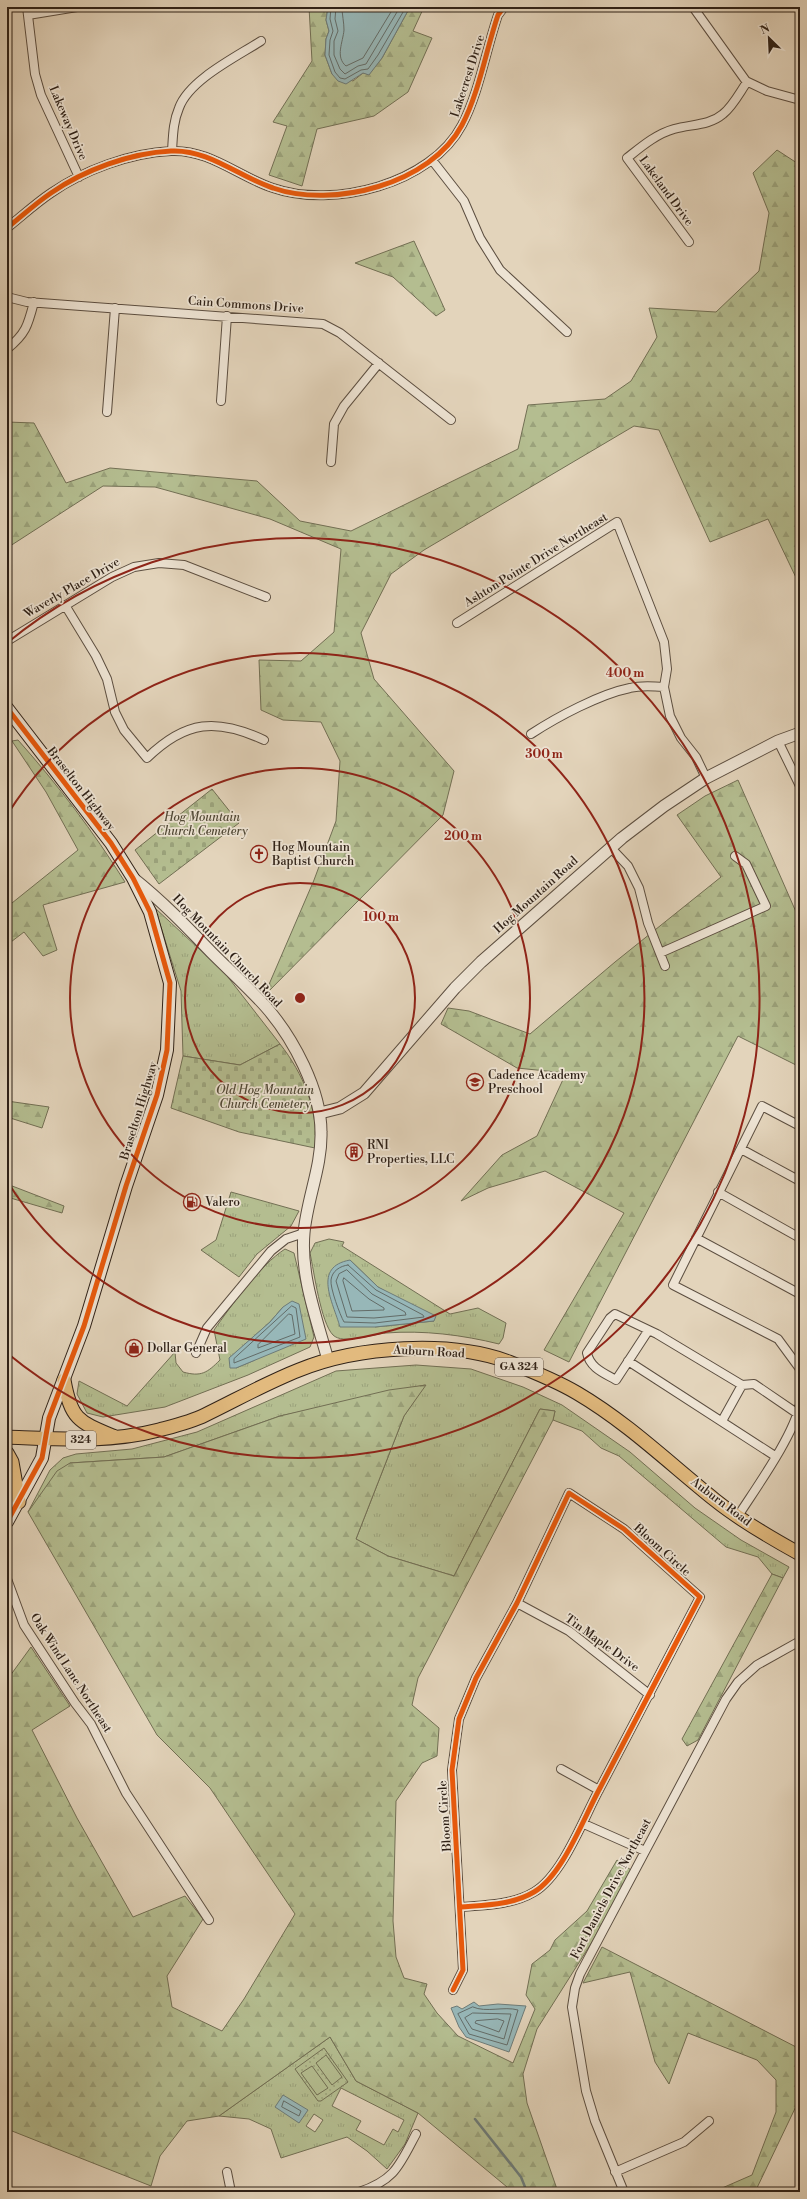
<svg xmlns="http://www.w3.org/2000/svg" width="807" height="2199" viewBox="0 0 807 2199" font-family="'Libre Bodoni',serif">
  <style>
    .grass { fill: url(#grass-tufts); stroke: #726f54; fill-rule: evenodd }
    .forest { fill: url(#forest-firs); stroke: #726f54 }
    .cemetery { fill: url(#cemetery-stones); stroke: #726f54 }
    .park { fill: url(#park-dots); stroke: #726f54 }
    .pitch { fill: #b4bd90; stroke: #726f54 }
    .water { fill: #97b7b8; stroke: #6d7b78 }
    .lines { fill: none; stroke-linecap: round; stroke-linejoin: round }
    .shore { stroke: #636c68; stroke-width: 1 }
    .stream { stroke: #6d7b78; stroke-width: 2.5 }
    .minor-casing { stroke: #5c4e40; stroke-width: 10 }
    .tertiary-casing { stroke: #5c4e40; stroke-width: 13 }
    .secondary-casing { stroke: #2f2117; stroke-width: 14 }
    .primary-casing { stroke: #2f2117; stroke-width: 15 }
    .minor { stroke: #ede3d3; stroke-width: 8 }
    .tertiary { stroke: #ede3d3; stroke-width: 11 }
    .secondary { stroke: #ede3d3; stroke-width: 12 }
    .primary { stroke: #e2ba7e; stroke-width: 13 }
    .cycleway-casing { stroke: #ede3d3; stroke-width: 8 }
    .cycleway { stroke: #e8590c; stroke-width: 5 }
    .ring { fill: none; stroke: #8f2418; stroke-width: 2 }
    .labels { text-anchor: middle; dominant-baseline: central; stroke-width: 3.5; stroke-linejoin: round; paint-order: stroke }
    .shield { fill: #ede3d3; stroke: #685b4f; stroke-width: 1 }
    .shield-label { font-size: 11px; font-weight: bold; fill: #2f2117 }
    .street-label { font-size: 12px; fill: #2f2117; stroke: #ede3d3 }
    .park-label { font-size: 12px; font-style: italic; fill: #504835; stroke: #ede3d3 }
    .poi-label { font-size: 12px; fill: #2f2117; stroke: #ede3d3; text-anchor: start }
    .centre { fill: #8f2418; stroke: #ede3d3; stroke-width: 2 }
    .ring-label { font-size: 12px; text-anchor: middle; font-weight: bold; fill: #8f2418; stroke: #ede3d3; stroke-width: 3.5; stroke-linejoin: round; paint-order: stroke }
  </style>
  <defs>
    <pattern id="grass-tufts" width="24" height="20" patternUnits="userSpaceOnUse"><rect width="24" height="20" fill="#b4bd90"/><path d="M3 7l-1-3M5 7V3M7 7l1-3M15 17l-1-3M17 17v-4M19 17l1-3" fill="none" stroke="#9ba27b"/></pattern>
    <pattern id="forest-firs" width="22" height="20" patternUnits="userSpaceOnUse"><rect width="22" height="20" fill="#b4bd90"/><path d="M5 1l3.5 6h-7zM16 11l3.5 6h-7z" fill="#9ba27b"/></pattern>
    <pattern id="cemetery-stones" width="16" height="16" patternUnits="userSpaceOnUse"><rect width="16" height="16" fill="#b4bd90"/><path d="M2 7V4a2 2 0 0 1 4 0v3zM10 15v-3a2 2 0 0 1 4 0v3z" fill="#9ba27b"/></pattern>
    <pattern id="park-dots" width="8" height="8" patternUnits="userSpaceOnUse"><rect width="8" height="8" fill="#b4bd90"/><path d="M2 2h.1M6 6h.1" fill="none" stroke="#9ba27b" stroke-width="1.8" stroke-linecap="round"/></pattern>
  </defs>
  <rect width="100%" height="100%" fill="#e3d4bb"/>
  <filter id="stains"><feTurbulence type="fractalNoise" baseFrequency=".005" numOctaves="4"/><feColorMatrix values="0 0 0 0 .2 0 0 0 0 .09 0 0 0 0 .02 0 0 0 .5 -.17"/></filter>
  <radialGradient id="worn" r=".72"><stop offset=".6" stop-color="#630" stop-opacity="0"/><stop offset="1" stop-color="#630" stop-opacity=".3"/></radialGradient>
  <path class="grass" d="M 155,908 L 224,972 L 280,1044 L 240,1065 L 183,1056 L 181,991 Z
    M 231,1192 L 299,1211 L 291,1226 L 257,1254 L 239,1277 L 201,1250 L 216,1240 Z
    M 329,1239 L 344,1242 L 342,1246 L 450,1314 L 478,1308 L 506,1323 L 503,1338 L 499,1344 C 463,1335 423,1330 386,1333 C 373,1334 343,1345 333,1335 C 321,1323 314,1272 310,1253 L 315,1243 ZM 350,1260 L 378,1287 L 434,1321 L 375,1327 Z
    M 285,1249 L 294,1253 L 314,1337 L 310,1347 L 248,1375 L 165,1407 L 103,1417 L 87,1413 L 77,1394 L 79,1381 L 127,1406 L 175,1352 L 176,1363 L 183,1372 C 201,1377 207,1373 220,1360 L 214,1330 C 231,1306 260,1265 285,1249 ZM 283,1307 L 255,1360 L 236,1368 L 230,1358 L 270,1322 Z
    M 416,1365 L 471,1369 L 523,1387 L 562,1405 L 630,1452 L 695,1508 L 741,1540 L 789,1567 L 783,1578 L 772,1574 L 758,1557 L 726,1547 L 619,1456 L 601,1448 L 582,1431 L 553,1420 L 555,1411 L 540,1409 L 454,1576 L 388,1556 L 356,1539 L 404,1416 L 425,1385 L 280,1416 L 164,1457 L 70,1463 L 28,1512 L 50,1470 L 63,1458 L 76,1454 L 132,1449 L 197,1432 L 336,1371 Z
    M 330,2037 L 356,2081 L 418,2113 L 405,2144 L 387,2169 L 367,2151 L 347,2137 L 281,2158 L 271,2129 L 249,2119 L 219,2116 ZM 341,2088 L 404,2120 L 398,2132 L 393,2129 L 384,2145 L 356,2130 L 361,2121 L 332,2106 ZM 314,2114 L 323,2120 L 315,2132 L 306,2126 Z"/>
  <path class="forest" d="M 309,7 L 328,7 L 326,20 L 329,31 L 326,39 L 325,55 L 332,74 L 353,81 L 363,73 L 369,74 L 382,58 L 410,7 L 424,7 L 413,31 L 432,38 L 408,92 L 374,116 L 317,129 L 302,186 L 269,175 L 287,126 L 273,122 L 312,61 Z
    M 777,150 L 800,165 L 800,586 L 768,519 L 710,542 L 659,430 L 634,426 L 424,550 L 391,574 L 361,633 L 374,679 L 454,771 L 443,815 L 264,996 L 314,880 L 336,821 L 340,761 L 321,722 L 283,720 L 261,710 L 259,660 L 301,661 L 334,632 L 341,549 L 270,519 L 155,487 L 103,486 L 7,548 L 7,422 L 34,423 L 66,483 L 110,468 L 257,481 L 300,521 L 351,531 L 518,449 L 528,405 L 605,399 L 631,381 L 657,337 L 649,308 L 716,312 L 759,271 L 769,213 L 753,173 Z
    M 414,241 L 445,310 L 436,316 L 393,277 L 355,263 Z
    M 18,740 C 58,785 93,831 125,882 L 43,905 L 57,950 L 43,956 L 24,932 L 7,945 L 7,907 L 78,850 L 46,792 L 12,741 Z
    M 738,780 L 800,921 L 800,1067 L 738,1036 L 569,1362 L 544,1350 L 624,1213 L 545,1171 L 488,1188 L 461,1201 L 502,1155 L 537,1136 L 566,1073 L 517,1068 L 441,1024 L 448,1008 L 469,1011 L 530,1034 L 615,962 L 721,877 L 677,815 L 705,796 Z
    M 7,1101 L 49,1107 L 42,1128 L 7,1117 Z
    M 7,1184 L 64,1206 L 62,1213 L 7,1197 Z
    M 426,1385 L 404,1416 L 356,1539 L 388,1556 L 454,1576 L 540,1409 L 555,1411 L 553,1420 L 418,1678 L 412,1705 L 439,1728 L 437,1756 L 422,1763 L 396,1801 L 393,1921 L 396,1957 L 404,1978 L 427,1984 L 424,1994 L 437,2013 L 458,2036 L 513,2063 L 535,2009 L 526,1995 L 532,1964 L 550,1950 L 555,1940 L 587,1911 L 617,1860 L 631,1870 L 592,1942 L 537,2029 L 523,2074 L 527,2103 L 558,2192 L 513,2192 L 418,2113 L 356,2081 L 330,2037 L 219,2116 L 187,2121 L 160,2156 L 151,2186 L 7,2129 L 7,1680 L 31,1647 L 70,1706 L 32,1730 L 77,1818 L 133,1917 L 185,1896 L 203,1919 L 167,1976 L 172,2007 L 222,2031 L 244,1999 L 295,1914 L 210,1788 L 157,1735 L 28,1512 L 57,1471 L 70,1463 L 164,1457 L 280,1416 L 389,1390 Z
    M 772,1574 L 783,1578 L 698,1740 L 687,1746 L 682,1739 Z
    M 602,1947 L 800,2049 L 800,2098 L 755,2192 L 713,2192 L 752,2175 L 776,2112 L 776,2080 L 757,2060 L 688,2033 L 669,2084 L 655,2062 L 630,1972 L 583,1983 Z"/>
  <path class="cemetery" d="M 212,789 L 239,823 L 159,884 L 135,850 Z
    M 280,1044 C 303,1073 319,1111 315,1148 L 239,1132 L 171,1108 L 183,1056 L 240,1065 Z"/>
  <path class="park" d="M 324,2048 L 348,2082 L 321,2101 L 318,2101 L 295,2069 Z"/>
  <path class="pitch" d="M 326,2055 L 342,2077 L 332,2085 L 316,2063 Z
    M 312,2066 L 328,2088 L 317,2095 L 301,2073 Z"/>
  <path class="water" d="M 328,7 L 410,7 L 382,58 L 369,75 L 363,73 L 346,84 L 338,81 L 332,74 L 325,55 L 326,39 L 329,31 L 326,20 Z
    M 350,1260 L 378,1287 L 436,1316 L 434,1321 L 375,1327 L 340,1327 C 333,1302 312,1267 350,1260 Z
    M 292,1301 L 299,1304 L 306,1339 L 236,1368 L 230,1368 L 229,1358 L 270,1322 L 283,1307 Z
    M 474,2002 L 479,2006 L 498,2004 L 526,2006 L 509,2052 L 466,2037 L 459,2027 L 451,2008 L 457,2006 L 462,2009 Z
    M 283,2095 L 308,2110 L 299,2123 L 275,2107 Z"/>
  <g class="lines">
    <path class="shore" d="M 331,7 L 330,19 L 333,31 L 330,40 L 329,55 L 335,72 L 340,78 L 345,79 L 361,70 L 368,69 L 378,55 L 406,7
      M 336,7 L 335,19 L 338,31 L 334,41 L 334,55 L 340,69 L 345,74 L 358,66 L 366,64 L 400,7
      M 342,7 C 342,15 344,22 344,30 C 343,42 335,57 346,66 L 363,58 L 394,7
      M 348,1265 L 376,1290 L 423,1315 L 424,1317 L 375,1323 L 344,1322 C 340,1315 330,1288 331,1280 C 332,1271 340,1266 348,1265 Z
      M 347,1270 L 372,1294 L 405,1312 L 406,1315 L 374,1318 L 347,1317 L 336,1281 L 339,1274 Z
      M 344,1278 L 369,1299 L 384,1308 L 384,1310 L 352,1311 L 343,1281 Z
      M 292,1306 L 296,1308 L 300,1337 L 234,1363 L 234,1359 Z
      M 289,1314 L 292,1315 L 295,1334 L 258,1348 L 258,1345 Z
      M 473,2007 C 486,2013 504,2006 518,2010 L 507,2045 L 469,2034 L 458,2014 Z
      M 473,2013 L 511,2014 L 504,2039 L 472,2029 L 465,2018 Z
      M 498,2019 L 504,2021 L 499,2032 L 475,2023 L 476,2021 Z
      M 284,2101 L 301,2111 L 299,2116 L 282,2107 Z"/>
    <path class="stream" d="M 475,2119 L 521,2177 L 527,2192"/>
    <g class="minor-casing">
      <path id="minor" d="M 27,7 L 35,74 L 41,95 L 79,177
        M 693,7 L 746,81 L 767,91 L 800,100
        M 28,15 L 77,7
        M 172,151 C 173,136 173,122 179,108 C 189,80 236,57 261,41
        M 432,160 L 464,201 L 480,238 L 500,270 L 567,332
        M 7,214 L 7,223
        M 7,228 C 22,216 36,203 51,193 C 84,170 130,153 171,151 C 209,149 239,177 273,188 C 333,209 431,184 462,125 C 479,93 486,50 498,15 L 504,7
        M 689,242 L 627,158 C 641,147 656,134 674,129 C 691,124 709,126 723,114 C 733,106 740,92 747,82
        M 7,297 L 27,302 L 323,324 L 340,333 L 451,420
        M 7,349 C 26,334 28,325 34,302
        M 221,401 L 227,316
        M 107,412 L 115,308
        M 331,462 L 334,424 L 344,406 L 379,363
        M 65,605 L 96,656 L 107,679 L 115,712 L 124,730 L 147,758 C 186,720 217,718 264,740
        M 457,623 L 617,522 L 664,642 L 667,669 L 664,687 L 670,716 L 681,738 L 696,757 L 706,778
        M 7,641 L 112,577 L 134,567 L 159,563 L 184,565 L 266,597
        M 7,723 L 14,718
        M 531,734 C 557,717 600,694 630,688 C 641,685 653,686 664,687
        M 778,741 L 800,786
        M 610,847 L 628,866 L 639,888 L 648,923 L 665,966
        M 660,953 L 766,906 L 746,864 L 735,856
        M 800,1126 L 762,1106 L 673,1285 L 778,1339 L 800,1369
        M 741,1149 L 800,1181
        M 718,1192 L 800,1238
        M 696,1238 L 800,1294
        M 648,1331 L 616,1380 C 604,1373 590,1368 587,1353 L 610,1318 L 615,1314 L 657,1334 L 742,1385 L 754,1384 L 798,1414
        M 196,1353 L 207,1328 L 271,1251 L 286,1239 L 304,1233
        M 628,1361 L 775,1456
        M 722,1421 L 742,1385
        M 738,1516 C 756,1488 794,1435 800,1404
        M 7,1579 L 24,1625 L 75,1703 L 91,1724 L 126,1793 L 209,1920
        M 517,1603 L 569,1631 L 650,1695
        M 561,1769 L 599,1790
        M 584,1824 L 645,1851
        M 453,1990 L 463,1970 L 452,1770 L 459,1719 L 476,1678 L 517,1603 L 569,1493 L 624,1529 L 700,1597 C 667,1661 633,1724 600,1788 C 584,1817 563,1875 534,1892 C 512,1905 486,1905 461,1907
        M 227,2172 L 231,2192
        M 615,2172 L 684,2142 L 709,2121
        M 359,2192 C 395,2180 399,2166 416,2134
        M 624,2192 L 595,2121 L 586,2091 L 572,2007 L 575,1988 L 580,1974 L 726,1699 L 738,1682 L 757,1665 L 800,1641"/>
    </g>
    <g class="tertiary-casing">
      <path id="tertiary" d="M 133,878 C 162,901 187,927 212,953 C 230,971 249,988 266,1007 C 293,1038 321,1090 321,1132 C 322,1166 307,1199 304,1233 C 300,1275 317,1320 328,1360
        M 320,1113 L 340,1108 L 364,1093 L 455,988 L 481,962 L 622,838 L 664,806 L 706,778 L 778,741 L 800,733"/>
    </g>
    <g class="secondary-casing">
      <path id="secondary" d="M 7,708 L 111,843 L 133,878 L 150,912 L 170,983 L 167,1050 L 157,1095 L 126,1186 L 84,1326 L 49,1418 L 42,1458 L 7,1522"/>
    </g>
    <g class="primary-casing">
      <path id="primary" d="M 64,1380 C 71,1420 79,1422 115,1437
        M 7,1437 C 59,1439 109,1443 159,1430 C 174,1426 191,1422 205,1415 C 236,1400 266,1383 299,1370 C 358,1346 450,1340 509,1362 C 532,1371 557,1381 577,1393 C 628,1423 670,1464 715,1500 C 741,1521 771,1538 800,1554
        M 7,1453 L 12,1462 L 19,1502"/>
    </g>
    <use href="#minor" class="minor"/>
    <use href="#tertiary" class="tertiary"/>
    <use href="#secondary" class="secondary"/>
    <use href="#primary" class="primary"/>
    <g class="cycleway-casing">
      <path id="cycleway" d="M 7,228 C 22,216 36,203 51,193 C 84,170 130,153 171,151 C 209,149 239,177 273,188 C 333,209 431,184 462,125 C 479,93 486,50 498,15 L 504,7
        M 7,708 L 111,843 L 133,878 L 150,912 L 170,983 L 167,1050 L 157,1095 L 126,1186 L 84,1326 L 49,1418 L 42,1458 L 7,1522
        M 453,1990 L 463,1970 L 452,1770 L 459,1719 L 476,1678 L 517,1603 L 569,1493 L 624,1529 L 700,1597 C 667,1661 633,1724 600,1788 C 584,1817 563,1875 534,1892 C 512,1905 486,1905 461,1907"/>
    </g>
    <use href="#cycleway" class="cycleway"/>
  </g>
  <g class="ring">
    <circle cx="300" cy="998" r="115"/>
    <circle cx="300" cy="998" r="230"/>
    <path d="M7 815A345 345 0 1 1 7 1181"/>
    <path d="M7 643A460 460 0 1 1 7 1353"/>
  </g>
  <defs>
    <g id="church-ring" transform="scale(0.9)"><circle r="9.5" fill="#ede3d3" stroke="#8f2418" stroke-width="1.5"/><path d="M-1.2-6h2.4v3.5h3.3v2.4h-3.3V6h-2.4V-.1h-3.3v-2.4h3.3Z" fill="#8f2418"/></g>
    <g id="school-ring" transform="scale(0.9)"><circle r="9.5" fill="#ede3d3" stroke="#8f2418" stroke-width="1.5"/><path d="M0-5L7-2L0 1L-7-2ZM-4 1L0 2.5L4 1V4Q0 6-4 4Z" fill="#8f2418"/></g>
    <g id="building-ring" transform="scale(0.9)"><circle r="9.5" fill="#ede3d3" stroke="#8f2418" stroke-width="1.5"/><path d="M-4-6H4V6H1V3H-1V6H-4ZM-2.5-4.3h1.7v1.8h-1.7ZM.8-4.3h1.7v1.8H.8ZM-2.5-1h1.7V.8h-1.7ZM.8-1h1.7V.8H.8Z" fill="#8f2418"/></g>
    <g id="fuel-ring" transform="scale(0.9)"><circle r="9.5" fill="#ede3d3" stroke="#8f2418" stroke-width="1.5"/><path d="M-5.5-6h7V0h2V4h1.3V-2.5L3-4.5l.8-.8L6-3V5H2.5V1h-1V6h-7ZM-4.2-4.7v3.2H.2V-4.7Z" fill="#8f2418"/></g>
    <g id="shop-ring" transform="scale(0.9)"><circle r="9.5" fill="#ede3d3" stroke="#8f2418" stroke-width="1.5"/><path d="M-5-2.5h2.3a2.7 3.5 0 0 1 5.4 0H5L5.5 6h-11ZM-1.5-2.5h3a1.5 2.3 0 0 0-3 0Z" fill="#8f2418"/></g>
  </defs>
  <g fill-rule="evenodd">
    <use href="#church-ring" x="259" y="854"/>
    <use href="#school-ring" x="475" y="1082"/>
    <use href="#building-ring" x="354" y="1152"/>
    <use href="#fuel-ring" x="192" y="1202"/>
    <use href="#shop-ring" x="134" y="1348"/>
  </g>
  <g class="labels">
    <g class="shield">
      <rect x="495" y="1358" width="48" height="18" rx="3"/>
      <rect x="66" y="1431" width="30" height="18" rx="3"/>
    </g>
    <g class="shield-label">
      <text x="519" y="1367">GA 324</text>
      <text x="81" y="1440">324</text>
    </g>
    <g class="street-label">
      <text transform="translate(468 76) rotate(-72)">Lakecrest Drive</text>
      <text transform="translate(68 123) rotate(67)">Lakeway Drive</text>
      <text transform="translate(666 191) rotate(54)">Lakeland Drive</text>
      <text transform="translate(246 305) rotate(4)">Cain Commons Drive</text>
      <text transform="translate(536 560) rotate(-32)">Ashton Pointe Drive Northeast</text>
      <text transform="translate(72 588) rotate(-30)">Waverly Place Drive</text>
      <text transform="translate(81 789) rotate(52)">Braselton Highway</text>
      <text transform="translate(536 895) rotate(-42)">Hog Mountain Road</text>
      <text transform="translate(227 951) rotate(46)">Hog Mountain Church Road</text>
      <text transform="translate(139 1111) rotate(-73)">Braselton Highway</text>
      <text transform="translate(429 1352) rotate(3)">Auburn Road</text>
      <text transform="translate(721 1502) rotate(37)">Auburn Road</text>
      <text transform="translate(662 1550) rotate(42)">Bloom Circle</text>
      <text transform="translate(602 1643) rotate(36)">Tin Maple Drive</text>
      <text transform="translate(71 1673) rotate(57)">Oak Wind Lane Northeast</text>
      <text transform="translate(445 1816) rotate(-94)">Bloom Circle</text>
      <text transform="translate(611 1889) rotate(-62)">Fort Daniels Drive Northeast</text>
    </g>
    <g class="park-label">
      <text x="202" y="817">Hog Mountain<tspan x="202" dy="14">Church Cemetery</tspan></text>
      <text x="265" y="1090">Old Hog Mountain<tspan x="265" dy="14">Church Cemetery</tspan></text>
    </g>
    <g class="poi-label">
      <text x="272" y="847">Hog Mountain<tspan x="272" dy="14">Baptist Church</tspan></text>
      <text x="488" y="1075">Cadence Academy<tspan x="488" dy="14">Preschool</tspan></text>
      <text x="367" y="1145">RNI<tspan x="367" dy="14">Properties, LLC</tspan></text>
      <text x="205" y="1202">Valero</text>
      <text x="147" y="1348">Dollar General</text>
    </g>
  </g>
  <circle cx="300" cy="998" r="6" class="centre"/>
  <g class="ring-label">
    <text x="625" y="677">400 m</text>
    <text x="544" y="758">300 m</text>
    <text x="463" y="840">200 m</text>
    <text x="381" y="921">100 m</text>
  </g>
  <rect width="807" height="2199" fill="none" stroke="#e3d4bb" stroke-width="24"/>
  <rect x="8" y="8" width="791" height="2183" fill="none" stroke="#2f2117" stroke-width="2"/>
  <rect x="12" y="12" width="783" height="2175" fill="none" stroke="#2f2117"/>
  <g transform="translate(769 38) rotate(336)" stroke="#ede3d3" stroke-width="3" paint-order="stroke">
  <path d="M0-3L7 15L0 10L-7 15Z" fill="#2f2117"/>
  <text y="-6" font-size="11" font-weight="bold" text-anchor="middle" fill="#2f2117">N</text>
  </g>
  <rect width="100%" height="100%" filter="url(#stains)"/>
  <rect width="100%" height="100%" fill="url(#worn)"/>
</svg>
